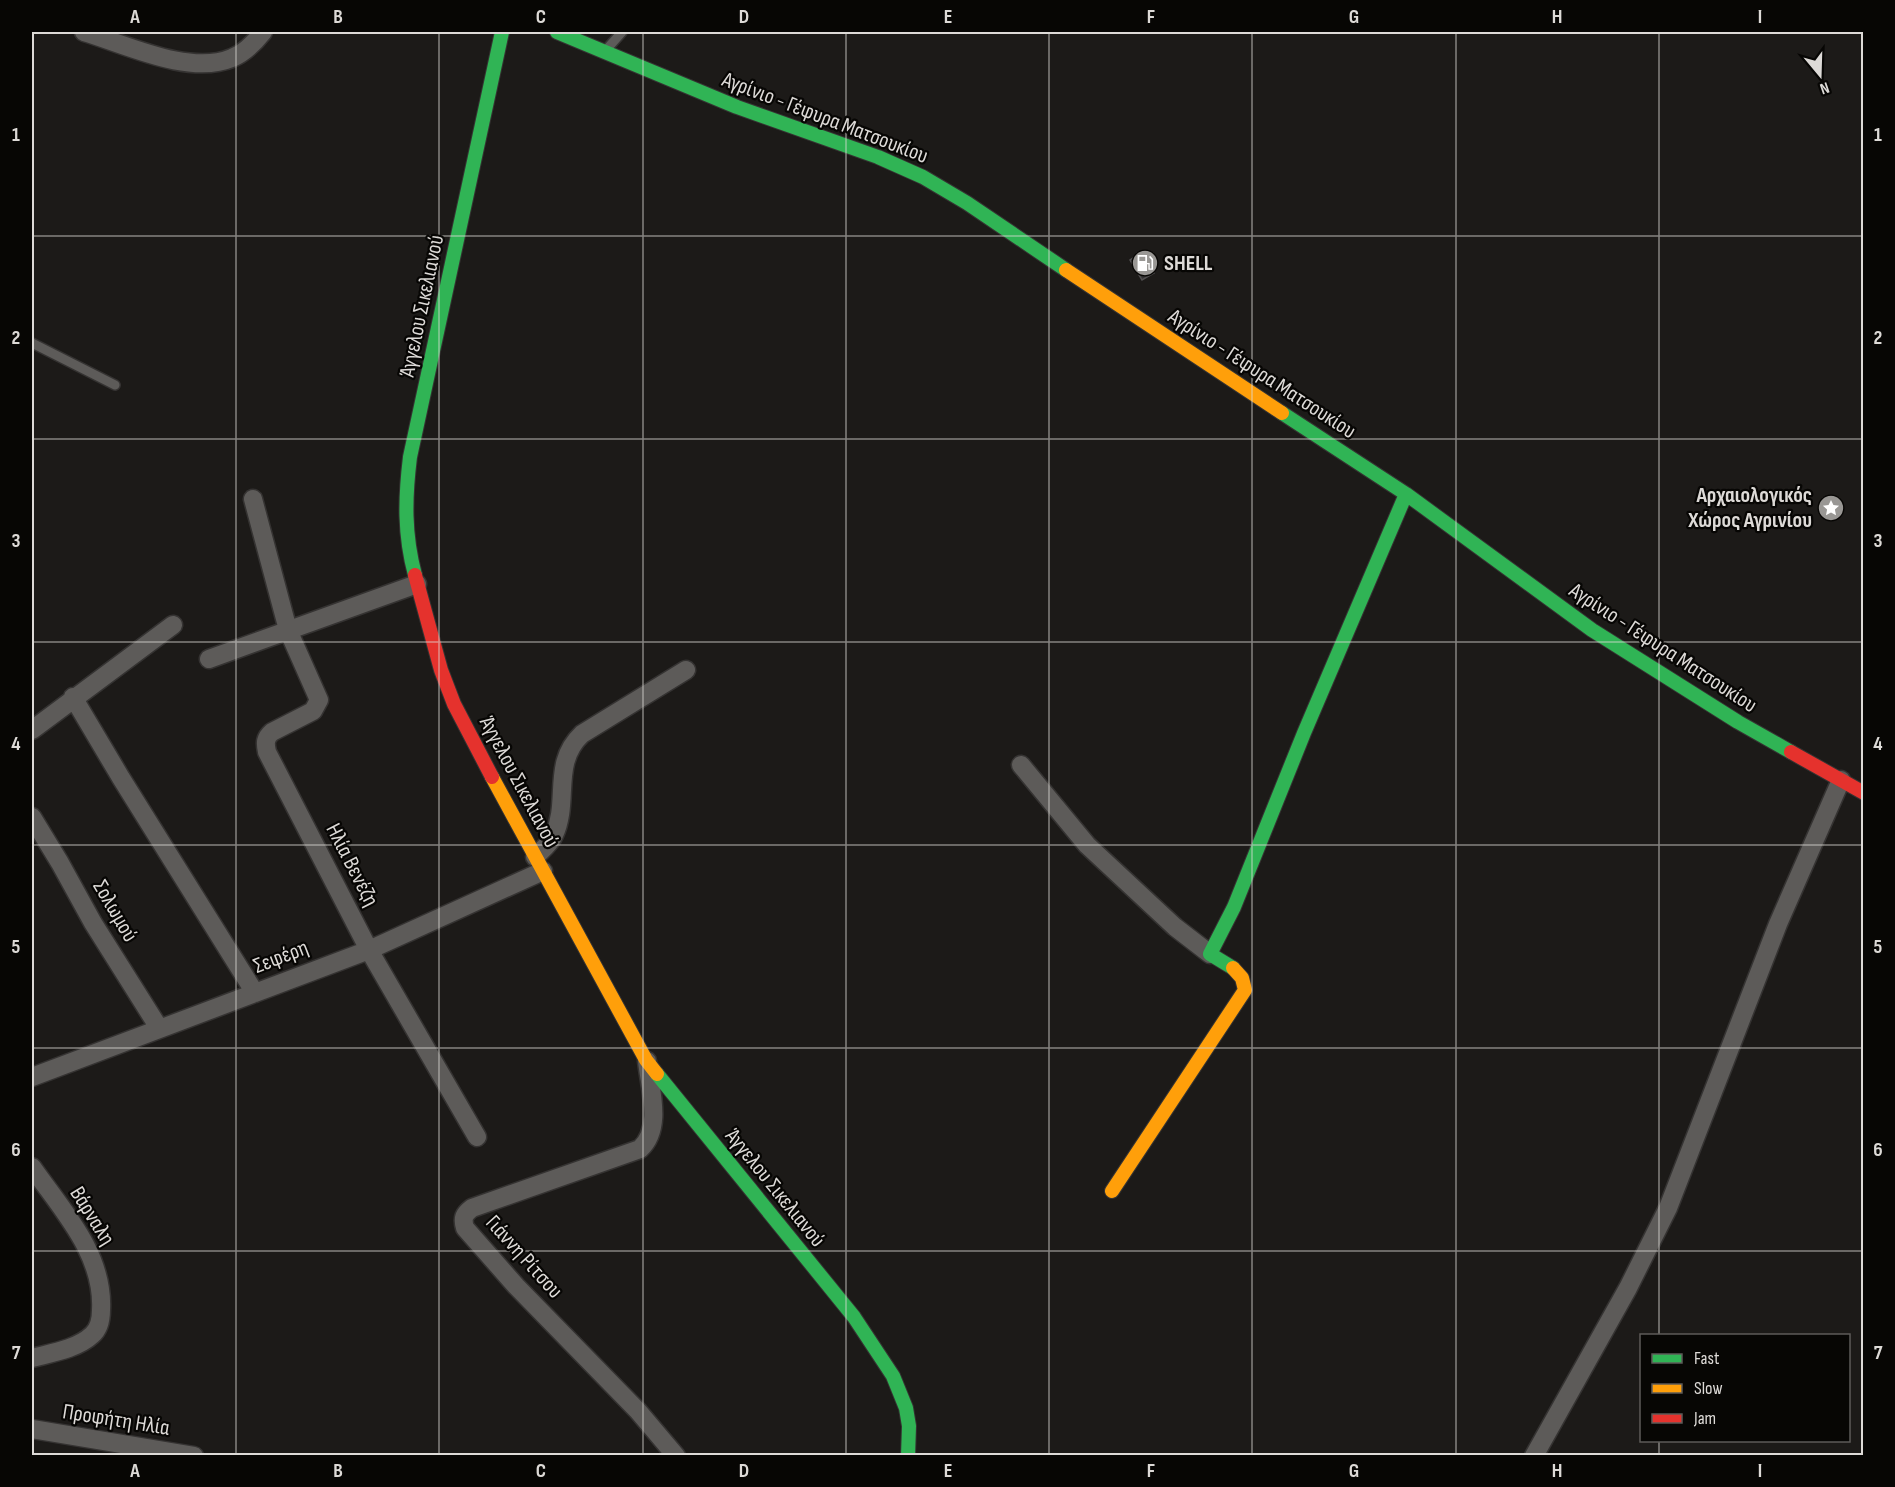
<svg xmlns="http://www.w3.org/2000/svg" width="1895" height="1487" viewBox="0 0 1895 1487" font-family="'Sofia Sans Condensed',sans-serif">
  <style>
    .building { fill: #333232; stroke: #514f50; stroke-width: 1.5 }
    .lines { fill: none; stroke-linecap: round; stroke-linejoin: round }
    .lane-casing { stroke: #353332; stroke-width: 12 }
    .street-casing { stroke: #353332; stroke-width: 21 }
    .fast-casing { stroke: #353332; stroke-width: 16 }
    .slow-casing { stroke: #353332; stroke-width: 16 }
    .jam-casing { stroke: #353332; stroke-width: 16 }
    .lane { stroke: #5d5b59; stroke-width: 9 }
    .street { stroke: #5d5b59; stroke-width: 18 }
    .fast { stroke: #30b455; stroke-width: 14 }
    .slow { stroke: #ff9f0a; stroke-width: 14 }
    .jam { stroke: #e5322d; stroke-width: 14 }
    .grid { fill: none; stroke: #dddad7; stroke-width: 1.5; stroke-opacity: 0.55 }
    .labels { text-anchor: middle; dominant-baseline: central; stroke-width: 4.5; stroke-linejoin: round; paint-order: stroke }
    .street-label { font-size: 22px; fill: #dddad7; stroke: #070604 }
    .poi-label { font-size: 22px; font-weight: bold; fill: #dddad7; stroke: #070604; text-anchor: start }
    .neatline { fill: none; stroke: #dddad7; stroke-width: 2 }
    .grid-label { font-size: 20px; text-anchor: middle; font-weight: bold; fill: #dddad7 }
  </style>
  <rect width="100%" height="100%" fill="#1c1a18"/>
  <path class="building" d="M 1142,252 L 1154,273 L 1142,280 L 1130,260 Z"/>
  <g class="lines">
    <g class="lane-casing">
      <path id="lane" d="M 606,50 L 622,32
        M 32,343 L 115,385"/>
    </g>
    <g class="street-casing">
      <path id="street" d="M 84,32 C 125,44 189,76 232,58 C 245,53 255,42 263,32
        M 253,499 L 288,630 L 319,700 L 313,711 L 272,732 C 265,738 265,743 267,752 L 369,950 L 477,1137
        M 209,659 L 417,584
        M 73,697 L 121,778 L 255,993
        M 32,730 L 173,625
        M 1021,765 L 1087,845 L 1175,927 L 1210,954
        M 32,817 L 60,863 L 93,923 L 159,1028
        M 535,857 C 542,850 550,844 554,835 C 570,801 551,763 582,734 L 686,670
        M 647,1061 C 650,1089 663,1128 640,1149 L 472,1208 C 464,1214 462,1218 465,1228 L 516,1286 L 638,1411 L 676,1456
        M 32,1077 L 369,950 L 543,871
        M 32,1167 C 62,1210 104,1254 101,1310 C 101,1319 99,1329 92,1335 C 77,1349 51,1353 32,1358
        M 32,1429 L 194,1456
        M 1534,1456 L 1628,1288 L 1668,1208 L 1778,924 L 1841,780"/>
    </g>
    <g class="fast-casing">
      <path id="fast" d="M 557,32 L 737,107 L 878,157 L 923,177 L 967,203 L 1066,270
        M 1282,413 L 1406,494 L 1592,630 L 1738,722 L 1791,752
        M 415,575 C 404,534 405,498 410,457 L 502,32
        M 1233,968 L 1210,954 L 1234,907 L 1304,733 L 1406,494
        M 657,1074 L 854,1317 L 893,1376 L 906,1408 L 909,1426 L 908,1456"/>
    </g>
    <g class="slow-casing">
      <path id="slow" d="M 1066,270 L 1282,413
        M 492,777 L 646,1060 L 657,1074
        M 1112,1191 L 1245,990 L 1242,978 L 1233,968"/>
    </g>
    <g class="jam-casing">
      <path id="jam" d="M 415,575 L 441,670 L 454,704 L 492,777
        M 1791,752 L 1864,793"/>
    </g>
    <use href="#lane" class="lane"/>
    <use href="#street" class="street"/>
    <use href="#fast" class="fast"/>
    <use href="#slow" class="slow"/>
    <use href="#jam" class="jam"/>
  </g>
  <path class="grid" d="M 236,32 L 236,1456M 439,32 L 439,1456M 643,32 L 643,1456M 846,32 L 846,1456M 1049,32 L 1049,1456M 1252,32 L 1252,1456M 1456,32 L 1456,1456M 1659,32 L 1659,1336M 32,236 L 1864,236M 32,439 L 1864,439M 32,642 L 1864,642M 32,845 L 1864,845M 32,1048 L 1864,1048M 32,1251 L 1864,1251M 1659,1440 L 1659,1456"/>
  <defs>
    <g id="fuel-disc" transform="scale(1.35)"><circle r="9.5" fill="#999794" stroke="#070604"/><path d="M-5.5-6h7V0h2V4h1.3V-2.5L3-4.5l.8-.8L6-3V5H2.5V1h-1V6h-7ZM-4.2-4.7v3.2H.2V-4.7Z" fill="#fff"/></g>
    <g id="sight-disc" transform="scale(1.35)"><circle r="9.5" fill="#999794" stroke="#070604"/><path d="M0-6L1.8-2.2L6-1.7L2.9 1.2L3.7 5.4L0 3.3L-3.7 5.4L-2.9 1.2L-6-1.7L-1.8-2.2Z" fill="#fff"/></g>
  </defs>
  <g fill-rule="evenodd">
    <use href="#fuel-disc" x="1145" y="263"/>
    <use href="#sight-disc" x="1831" y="508"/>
  </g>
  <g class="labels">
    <g class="street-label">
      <text transform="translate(825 118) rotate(21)">Αγρίνιο - Γέφυρα Ματσουκίου</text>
      <text transform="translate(422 306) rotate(-78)">Άγγελου Σικελιανού</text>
      <text transform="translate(1262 374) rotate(33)">Αγρίνιο - Γέφυρα Ματσουκίου</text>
      <text transform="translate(1663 648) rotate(33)">Αγρίνιο - Γέφυρα Ματσουκίου</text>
      <text transform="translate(519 782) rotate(62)">Άγγελου Σικελιανού</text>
      <text transform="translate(352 865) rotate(63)">Ηλία Βενέζη</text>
      <text transform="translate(115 911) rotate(60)">Σολωμού</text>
      <text transform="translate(281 957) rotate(-21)">Σεφέρη</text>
      <text transform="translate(775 1188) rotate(51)">Άγγελου Σικελιανού</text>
      <text transform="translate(92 1216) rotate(58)">Βάρναλη</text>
      <text transform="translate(524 1257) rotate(48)">Γιάννη Ρίτσου</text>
      <text transform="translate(116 1420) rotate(9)">Προφήτη Ηλία</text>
    </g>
    <g class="poi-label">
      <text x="1164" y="263">SHELL</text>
      <text x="1812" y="495" text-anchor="end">Αρχαιολογικός<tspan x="1812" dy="25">Χώρος Αγρινίου</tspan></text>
    </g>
  </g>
  <rect width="1895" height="1487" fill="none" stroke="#070604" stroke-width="66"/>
  <rect x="1640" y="1334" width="210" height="108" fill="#070604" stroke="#5d5b58" stroke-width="1.5"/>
  <rect x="1652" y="1354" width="30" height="9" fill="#30b455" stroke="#5d5b58" stroke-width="1.5"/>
  <text x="1694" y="1364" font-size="18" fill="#dddad7">Fast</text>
  <rect x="1652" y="1384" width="30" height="9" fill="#ff9f0a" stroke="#5d5b58" stroke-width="1.5"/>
  <text x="1694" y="1394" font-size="18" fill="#dddad7">Slow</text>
  <rect x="1652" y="1414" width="30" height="9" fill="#e5322d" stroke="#5d5b58" stroke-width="1.5"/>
  <text x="1694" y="1424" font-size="18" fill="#dddad7">Jam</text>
  <g transform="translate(1820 75) rotate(161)" stroke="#070604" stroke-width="4.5" paint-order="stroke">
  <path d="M0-4.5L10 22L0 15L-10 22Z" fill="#dddad7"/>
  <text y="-9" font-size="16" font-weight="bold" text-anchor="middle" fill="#dddad7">N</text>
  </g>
  <rect x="33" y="33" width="1829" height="1421" class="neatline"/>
  <g class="grid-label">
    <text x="135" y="23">A</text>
    <text x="338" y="23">B</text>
    <text x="541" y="23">C</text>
    <text x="744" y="23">D</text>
    <text x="948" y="23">E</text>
    <text x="1151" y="23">F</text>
    <text x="1354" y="23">G</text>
    <text x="1557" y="23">H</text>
    <text x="1760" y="23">I</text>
    <text x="16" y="141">1</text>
    <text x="1878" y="141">1</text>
    <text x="16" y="344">2</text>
    <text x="1878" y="344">2</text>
    <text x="16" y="547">3</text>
    <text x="1878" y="547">3</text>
    <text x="16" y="750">4</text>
    <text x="1878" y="750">4</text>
    <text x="16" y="953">5</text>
    <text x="1878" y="953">5</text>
    <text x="16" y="1156">6</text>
    <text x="1878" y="1156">6</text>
    <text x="16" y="1359">7</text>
    <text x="1878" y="1359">7</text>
    <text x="135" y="1477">A</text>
    <text x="338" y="1477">B</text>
    <text x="541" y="1477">C</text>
    <text x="744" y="1477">D</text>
    <text x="948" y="1477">E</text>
    <text x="1151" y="1477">F</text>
    <text x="1354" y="1477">G</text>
    <text x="1557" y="1477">H</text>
    <text x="1760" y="1477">I</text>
  </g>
</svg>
